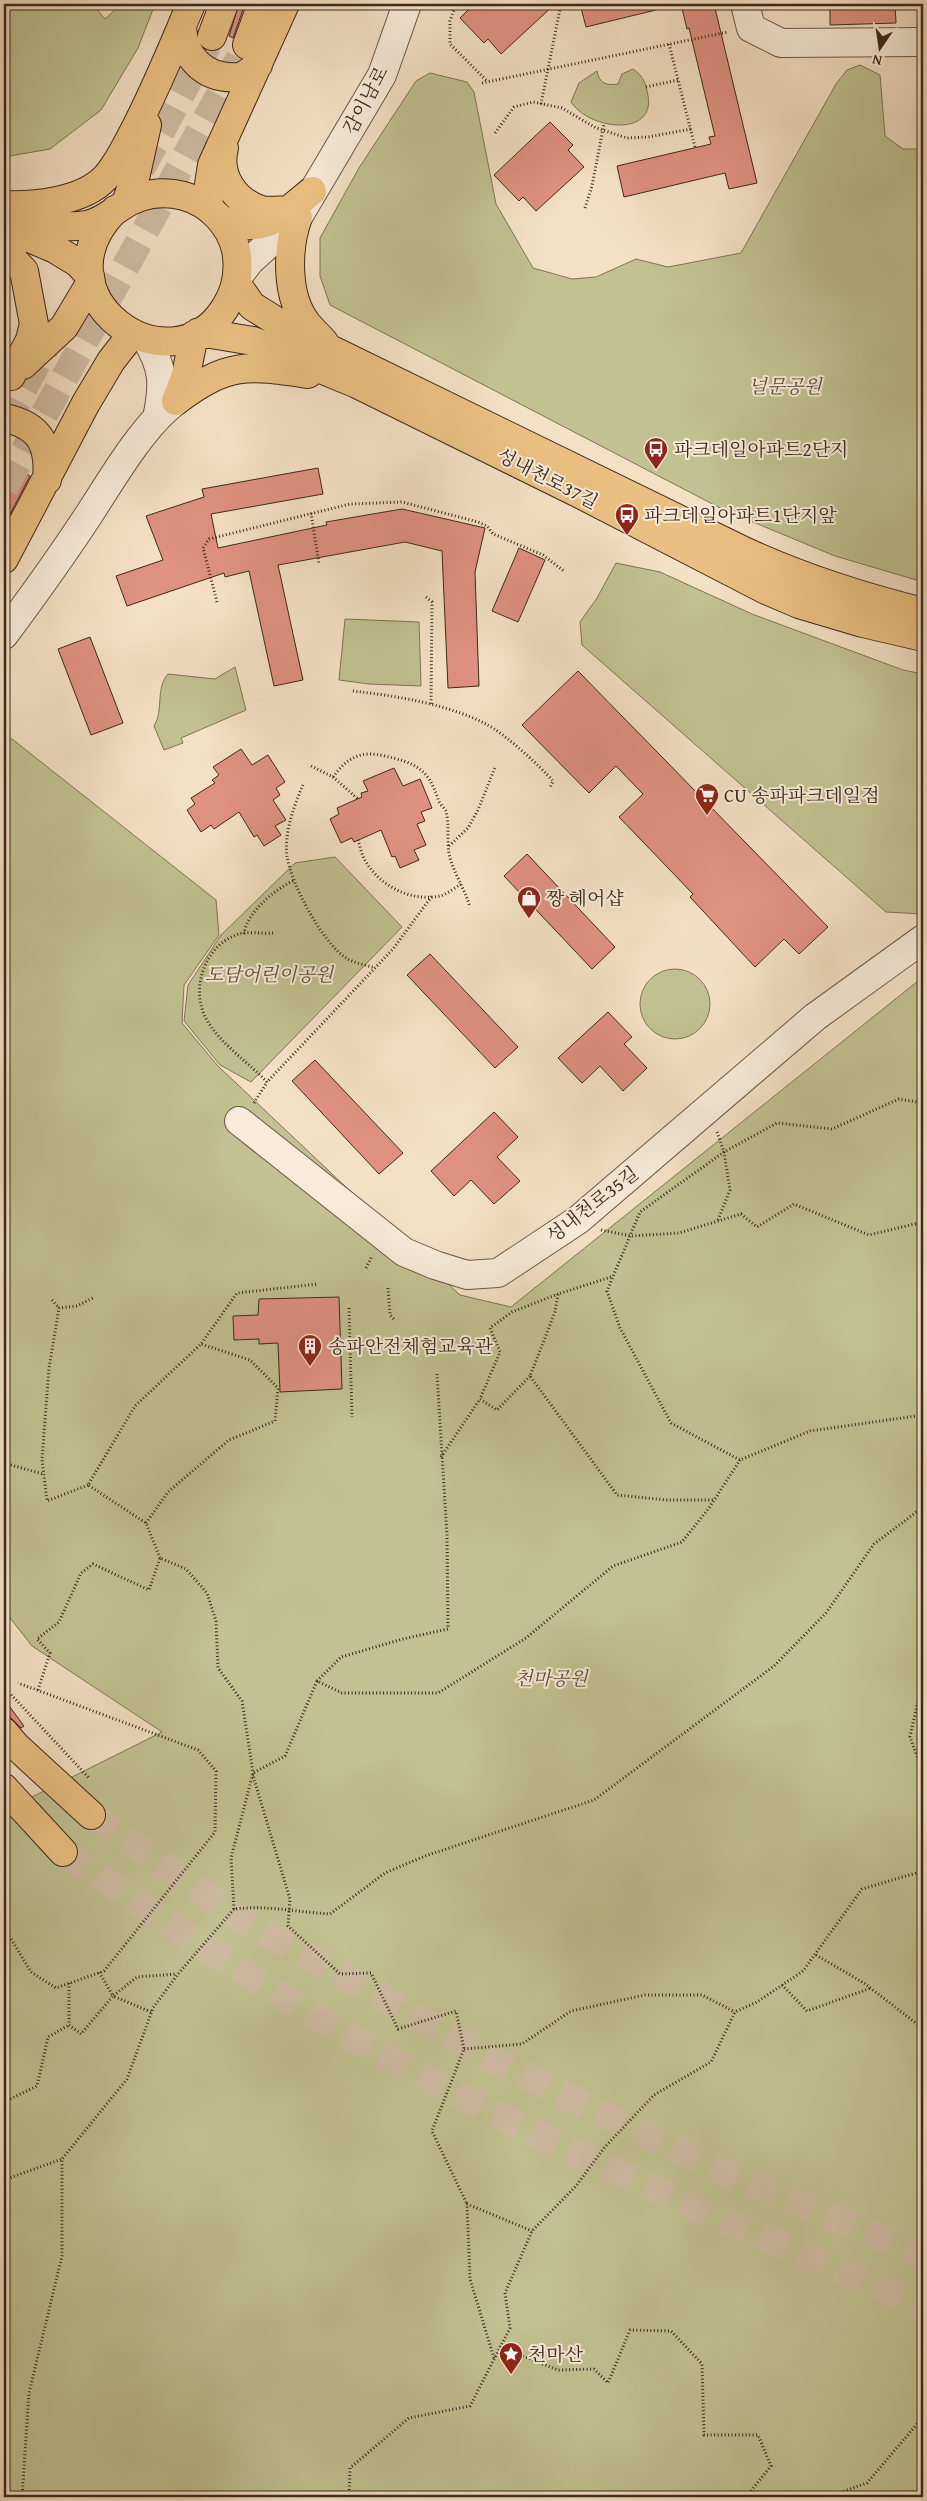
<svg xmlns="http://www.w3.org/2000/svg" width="927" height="2501" viewBox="0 0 927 2501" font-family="'Gentium Book Plus','Noto Serif KR',serif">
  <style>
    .green { fill: #c1c191; stroke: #7f7457 }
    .building { fill: #df9182; stroke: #3d281d }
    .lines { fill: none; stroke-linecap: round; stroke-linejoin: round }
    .major-tunnel { stroke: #cfbba3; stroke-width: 28; stroke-dasharray: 28 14; stroke-linecap: butt }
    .minor-casing { stroke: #6b5647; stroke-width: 30 }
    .major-casing { stroke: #3d281d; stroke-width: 30 }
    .path { stroke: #3d281d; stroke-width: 3; stroke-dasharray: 1 2.5; stroke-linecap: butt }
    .minor { stroke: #f8ebd9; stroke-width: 28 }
    .major { stroke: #eac082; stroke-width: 28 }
    .labels { text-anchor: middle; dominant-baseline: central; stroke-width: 4; stroke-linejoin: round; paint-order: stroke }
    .street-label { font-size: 19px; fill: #3d281d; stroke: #f8ebd9 }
    .park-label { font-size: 19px; font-style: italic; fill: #5e4e3a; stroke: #f8ebd9 }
    .poi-label { font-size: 19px; fill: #3d281d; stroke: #f8ebd9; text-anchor: start }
  </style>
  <rect width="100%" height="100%" fill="#f4e0c5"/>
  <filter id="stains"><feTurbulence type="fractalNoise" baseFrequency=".004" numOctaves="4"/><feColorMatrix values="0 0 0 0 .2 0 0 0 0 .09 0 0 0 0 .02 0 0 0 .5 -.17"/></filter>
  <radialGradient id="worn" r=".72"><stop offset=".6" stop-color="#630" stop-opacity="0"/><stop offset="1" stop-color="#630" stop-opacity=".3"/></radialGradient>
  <path class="green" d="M 4,4 L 97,4 L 95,7 L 105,19 L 116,9 L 116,4 L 155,4 L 138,48 L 101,110 L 50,149 L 4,157 Z
    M 860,65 L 880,75 L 885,136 L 903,149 L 923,149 L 923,582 L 835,556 L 724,510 L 330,305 L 320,276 L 320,238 L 359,168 L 416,81 L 430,73 L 467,82 L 474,92 L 496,204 L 533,268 L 572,279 L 596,277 L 636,259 L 668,267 L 741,253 L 836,84 L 847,70 Z
    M 633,69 C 642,75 645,81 647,91 C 660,138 590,131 571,102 L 579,83 L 597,71 C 599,83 606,86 618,84 L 622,74 Z
    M 616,563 L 660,572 L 752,614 L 903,670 L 923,674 L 923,914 L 886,912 L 582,645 L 580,622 L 597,598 Z
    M 345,619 L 419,622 L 421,686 L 369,684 L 339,680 Z
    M 235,667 L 246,710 L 181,738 L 183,743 L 164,750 L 154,726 C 164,710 155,689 168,674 L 215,679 Z
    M 4,739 L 12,739 L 216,900 L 219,935 L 184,985 L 182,1023 L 218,1066 L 460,1295 L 511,1307 L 923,977 L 923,2497 L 4,2497 L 4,1811 L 162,1732 L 32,1646 L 4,1610 Z
    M 335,857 L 402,927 L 251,1082 L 220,1065 L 184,1021 L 188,985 L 221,935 L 295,863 Z
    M640 1004a35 35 0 1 1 70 0a35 35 0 1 1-70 0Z"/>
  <path class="building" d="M 239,4 L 245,4 L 233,38 L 229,36 Z
    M 474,4 L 555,4 L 501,54 L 488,39 L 484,43 L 460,18 Z
    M 580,4 L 655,4 L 656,10 L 586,27 Z
    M 681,4 L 714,4 L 757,183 L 729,189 L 725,173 L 624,197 L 617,166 L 711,144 L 709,137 L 715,136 L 689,28 L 687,29 Z
    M 830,4 L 895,4 L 896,23 L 830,25 Z
    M 550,122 L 573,145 L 568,150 L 584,167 L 536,211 L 523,197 L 519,201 L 494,175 Z
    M 4,462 L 30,476 L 4,526 Z
    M 318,468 L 323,494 L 211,514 L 218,548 L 327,525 L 326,522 L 402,509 L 485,528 L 475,572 L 479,686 L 448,688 L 442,551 L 405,542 L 278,565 L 303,680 L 274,686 L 249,571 L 225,577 L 224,573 L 127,606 L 116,576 L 163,560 L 146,516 L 204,497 L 202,489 Z
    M 519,548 L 545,560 L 518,622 L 492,611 Z
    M 90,637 L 123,723 L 91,735 L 58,649 Z
    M 578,671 L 828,927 L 799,954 L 784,939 L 755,967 L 690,897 L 693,894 L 619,817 L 643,794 L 616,766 L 589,793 L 522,725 Z
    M 241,749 L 252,765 L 268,755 L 285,782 L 276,788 L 280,795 L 273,800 L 286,820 L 275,826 L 281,835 L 264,846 L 257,835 L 254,837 L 239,812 L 214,829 L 211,825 L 201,832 L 187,810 L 195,804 L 191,798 L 215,783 L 212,780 L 219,775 L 213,767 Z
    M 394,768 L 403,786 L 420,779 L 432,808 L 421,812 L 425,821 L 417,824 L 426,845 L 414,850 L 419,860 L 400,868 L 395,856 L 392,857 L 381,830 L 354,842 L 352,838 L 341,843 L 330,819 L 339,814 L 337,808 L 362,797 L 361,793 L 368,791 L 363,781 Z
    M 527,854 L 615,947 L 592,969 L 504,876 Z
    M 430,954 L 518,1047 L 495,1068 L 407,975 Z
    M 608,1012 L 632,1037 L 624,1044 L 647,1068 L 623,1091 L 600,1066 L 582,1083 L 558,1058 Z
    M 315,1060 L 403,1153 L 379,1174 L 292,1081 Z
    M 494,1112 L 518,1137 L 497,1157 L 520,1181 L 494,1204 L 471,1180 L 454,1196 L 431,1171 Z
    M 339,1297 L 342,1389 L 280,1392 L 278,1343 L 259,1344 L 259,1339 L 234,1340 L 233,1316 L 258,1315 L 259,1299 Z
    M 4,1699 L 24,1726 L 21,1728 L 10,1717 L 4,1717 Z"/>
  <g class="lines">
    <path class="major-tunnel" d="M 141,169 L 212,36
      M 4,425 L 47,344
      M 4,488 L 247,45
      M 91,1815 L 239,1918 L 492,2059 L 708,2166 L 923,2255
      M 63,1852 C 162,1919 260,1986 364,2044 C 544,2144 734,2226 923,2306"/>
    <g class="minor-casing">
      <path id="minor" d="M 745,4 L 751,28 L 781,43 L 923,42
        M 237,278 L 250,261 L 298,217 L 382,75 L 407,4
        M 146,339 C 164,368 164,385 157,418
        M 4,635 C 33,596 61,557 88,516 C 111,481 142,426 176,401
        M 239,1121 L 404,1252 L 435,1265 L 467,1275 L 498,1273 L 578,1220 L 815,1017 L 923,939"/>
    </g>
    <g class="major-casing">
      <path id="major" d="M 182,26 C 183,57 205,80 238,77 C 245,76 252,70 258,65
        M 212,36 L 224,4
        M 247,45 L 262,4
        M 224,148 C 217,175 234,201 261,210 C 269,212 280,210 289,210
        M 126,203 L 136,174 L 147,125
        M 4,205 C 34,206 82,202 105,178 C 117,165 125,148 133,133 C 155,91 173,47 191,4
        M 211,210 L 207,197 L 212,165 L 285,4
        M 298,217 C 287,248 285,297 308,325 C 313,331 319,336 324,342
        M 4,219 C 31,217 58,230 86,225 C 99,223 109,215 119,208 C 138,194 161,190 184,196 C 209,203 230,224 236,250 C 240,271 236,291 225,308 C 170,395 31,295 115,210
        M 220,219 C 263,236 280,217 312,191
        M 6,228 L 55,249 L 78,263 L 90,276
        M 4,250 L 24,271 L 34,324 L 30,340 L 11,376
        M 236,283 L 252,306 L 289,329 L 746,552 C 803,578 862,597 923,612
        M 199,332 L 253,341 L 357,384 L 580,494 L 766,590 L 799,604 L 863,623 L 923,637
        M 23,365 L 64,327 L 91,282
        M 176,401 C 228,362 247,365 308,374
        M 176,401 L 186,375 L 194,335
        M 4,418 C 41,425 50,446 47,480
        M 4,559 L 86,403 L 111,361 L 132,334
        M 4,1732 L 16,1746 L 91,1815
        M 4,1788 L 63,1852"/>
    </g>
    <path class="path" d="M 456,4 L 450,21 L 450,44 L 487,81
      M 669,44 L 695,147
      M 482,83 L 728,32
      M 646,87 L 678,80
      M 541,104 L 561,4
      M 495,133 L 514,107 L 533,102 L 562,108 L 596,128 L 627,138 L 648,137 L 691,129
      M 585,208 L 592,186 L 604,124
      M 311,513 L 319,564
      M 426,597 L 432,602 L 431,704
      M 217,602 L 203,548 L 209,539 L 350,504 L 402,502 L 478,522 L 487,526 L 493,534 L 543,555 L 565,572
      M 353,691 C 397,696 447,704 486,724 C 504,733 540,766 553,781 L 550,788
      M 311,766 L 333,777 L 358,799
      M 333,777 C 347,758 360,750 385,756 C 415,763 428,768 438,799 C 439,804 444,807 446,811 C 450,826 446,843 450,858 C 455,875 465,890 470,907
      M 303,785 C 294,806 284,832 287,856 C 291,884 322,942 346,958 C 354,963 366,965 375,968
      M 358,840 C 360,847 362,856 366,862 C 381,887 412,902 440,896 C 447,894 455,888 461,884
      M 449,846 L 468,828 L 478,810 L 495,767
      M 273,933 C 263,934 248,931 239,934 C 203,945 189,992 208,1022 C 223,1046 248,1062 267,1082 L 393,949 L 432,896
      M 244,934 C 246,913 276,888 295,880
      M 254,1103 L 267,1082
      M 717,1132 L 724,1152 L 640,1212 L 607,1291 L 620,1328 L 671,1423 L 740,1460 L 810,1431 L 923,1415
      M 718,1220 L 730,1190 L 724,1152 L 777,1123 L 832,1129 L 899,1099 L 923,1103
      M 601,1230 L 631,1236 L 679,1233 L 741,1214 L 757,1227 L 794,1204 L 869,1235 L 923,1222
      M 366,1268 L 372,1256
      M 611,1277 L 558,1294 L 555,1312 L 530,1376 L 617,1495 L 667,1500 L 713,1500
      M 388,1288 L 390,1315 L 395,1320
      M 52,1300 L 59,1308
      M 349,1308 L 352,1417
      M 530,1376 L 497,1410 L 480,1399 L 500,1352 L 490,1328 L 512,1312 L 558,1294
      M 441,1457 L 480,1399
      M 4,1463 L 43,1474
      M 88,1485 L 47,1501 L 42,1459 L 49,1368 L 59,1308 L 77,1306 L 93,1298
      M 146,1523 L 168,1492 L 229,1440 L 275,1421 L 278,1388 L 250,1360 L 201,1344
      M 160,1558 L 146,1523 L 88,1485 L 135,1406 L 201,1344 L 237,1293 L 318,1284
      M 923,1678 L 910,1737 L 923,1773
      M 317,1681 L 341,1657 L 403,1639 L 448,1629 L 447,1535 L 437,1374
      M 4,1687 L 89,1778
      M 38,1690 L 50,1653 L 37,1639 L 59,1622 L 81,1573 L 93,1564 L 149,1590 L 160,1558 L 186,1569 L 207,1593 L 216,1621 L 218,1668 L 242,1701 L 254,1779 L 290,1899 L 288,1926 L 340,1974 L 371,1973 L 398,2029 L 456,2011 L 464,2049 L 432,2131 L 467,2204
      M 234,1909 L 231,1858 L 253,1773 L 285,1756 L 317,1681 L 342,1693 L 438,1693 L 526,1638 L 613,1566 L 682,1542 L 709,1508 L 740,1460
      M 4,1927 L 31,1972 L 56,1988 L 104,1971 L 215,1832 L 216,1771 L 198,1750 L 18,1683
      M 816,1955 L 864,1983 L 917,2024 L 923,2025
      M 69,1983 L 69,2025 L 81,2034 L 113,1996 L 99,1972
      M 782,1985 L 807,2011 L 871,1988
      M 151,2012 L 113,1996 L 137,1977 L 177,1974
      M 464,2049 L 522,2044 L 571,2011 L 645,1995 L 702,1995 L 735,2012
      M 4,2102 L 37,2086 L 48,2037 L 69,2025
      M 4,2180 L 62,2159
      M 500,2347 L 558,2370 L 594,2369 L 608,2383 L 630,2330 L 671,2331 L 702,2364 L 704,2435 L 758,2435 L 771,2466 L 746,2497
      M 494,2358 L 470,2279 L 467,2204 L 532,2231
      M 22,2497 L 29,2393 L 62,2256 L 62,2159 L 127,2079 L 153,2008 L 178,1974 L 234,1909 C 266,1905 298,1912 330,1914 L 385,1873 L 425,1856 L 594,1800 L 774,1666 L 826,1613 L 874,1544 L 923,1507
      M 349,2497 L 350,2468 L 409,2418 L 470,2406 L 510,2328 L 505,2293 L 532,2231 L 576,2186 L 604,2148 L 654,2095 L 711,2062 L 735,2012 L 757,2002 L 803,1971 L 862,1889 L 923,1871
      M 827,2497 L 867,2483 L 923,2417"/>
    <use href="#minor" class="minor"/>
    <use href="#major" class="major"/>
  </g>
  <defs>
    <g id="bus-pin" transform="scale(1.25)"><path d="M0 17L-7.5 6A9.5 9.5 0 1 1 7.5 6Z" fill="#8f2418" stroke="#f8ebd9"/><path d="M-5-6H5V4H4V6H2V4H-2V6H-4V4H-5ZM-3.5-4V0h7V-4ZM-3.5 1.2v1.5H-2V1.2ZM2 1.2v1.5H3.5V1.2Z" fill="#fff"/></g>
    <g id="supermarket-pin" transform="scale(1.25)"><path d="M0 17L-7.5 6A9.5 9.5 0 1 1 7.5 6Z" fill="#8f2418" stroke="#f8ebd9"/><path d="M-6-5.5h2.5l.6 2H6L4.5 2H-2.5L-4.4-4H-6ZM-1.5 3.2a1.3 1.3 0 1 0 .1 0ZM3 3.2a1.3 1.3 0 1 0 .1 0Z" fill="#fff"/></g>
    <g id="shop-pin" transform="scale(1.25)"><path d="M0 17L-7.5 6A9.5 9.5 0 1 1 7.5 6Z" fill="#8f2418" stroke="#f8ebd9"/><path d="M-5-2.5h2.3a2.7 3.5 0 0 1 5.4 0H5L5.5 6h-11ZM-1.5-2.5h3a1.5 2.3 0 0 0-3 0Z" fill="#fff"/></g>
    <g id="building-pin" transform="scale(1.25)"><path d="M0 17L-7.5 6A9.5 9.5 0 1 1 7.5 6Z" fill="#8f2418" stroke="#f8ebd9"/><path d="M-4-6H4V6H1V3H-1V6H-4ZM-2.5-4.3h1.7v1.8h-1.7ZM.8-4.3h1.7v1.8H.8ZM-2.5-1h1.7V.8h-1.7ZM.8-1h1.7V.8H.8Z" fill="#fff"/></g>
    <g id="sight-pin" transform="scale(1.25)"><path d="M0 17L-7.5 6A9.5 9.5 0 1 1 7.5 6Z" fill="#8f2418" stroke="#f8ebd9"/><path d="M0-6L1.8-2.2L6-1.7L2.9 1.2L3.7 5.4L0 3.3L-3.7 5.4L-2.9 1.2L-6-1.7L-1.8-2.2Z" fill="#fff"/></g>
  </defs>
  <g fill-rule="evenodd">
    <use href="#bus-pin" x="656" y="449"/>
    <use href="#bus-pin" x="627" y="515"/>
    <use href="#supermarket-pin" x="707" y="795"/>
    <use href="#shop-pin" x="529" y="898"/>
    <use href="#building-pin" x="310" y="1346"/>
    <use href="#sight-pin" x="511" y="2354"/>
  </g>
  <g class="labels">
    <g class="street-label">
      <text transform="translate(365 100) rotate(-62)">감이남로</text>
      <text transform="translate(548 478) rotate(27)">성내천로37길</text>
      <text transform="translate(592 1204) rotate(-38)">성내천로35길</text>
    </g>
    <g class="park-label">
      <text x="785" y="386">널문공원</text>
      <text x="269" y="974">도담어린이공원</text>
      <text x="551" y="1678">천마공원</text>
    </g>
    <g class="poi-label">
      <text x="674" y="449">파크데일아파트2단지</text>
      <text x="644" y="515">파크데일아파트1단지앞</text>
      <text x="724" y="795">CU 송파파크데일점</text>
      <text x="546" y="898">짱 헤어샵</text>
      <text x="328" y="1346">송파안전체험교육관</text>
      <text x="528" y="2354">천마산</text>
    </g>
  </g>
  <rect width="927" height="2501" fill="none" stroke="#f4e0c5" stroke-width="20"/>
  <rect x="5" y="5" width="917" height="2491" fill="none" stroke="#3d281d" stroke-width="2.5"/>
  <rect x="10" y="10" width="907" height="2481" fill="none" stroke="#3d281d"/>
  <g transform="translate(880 48) rotate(193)" stroke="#f8ebd9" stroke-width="4" paint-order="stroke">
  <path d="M0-4L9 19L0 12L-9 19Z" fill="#3d281d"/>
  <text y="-8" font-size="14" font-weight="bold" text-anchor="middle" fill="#3d281d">N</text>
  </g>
  <rect width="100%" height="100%" filter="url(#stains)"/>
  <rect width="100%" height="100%" fill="url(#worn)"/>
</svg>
